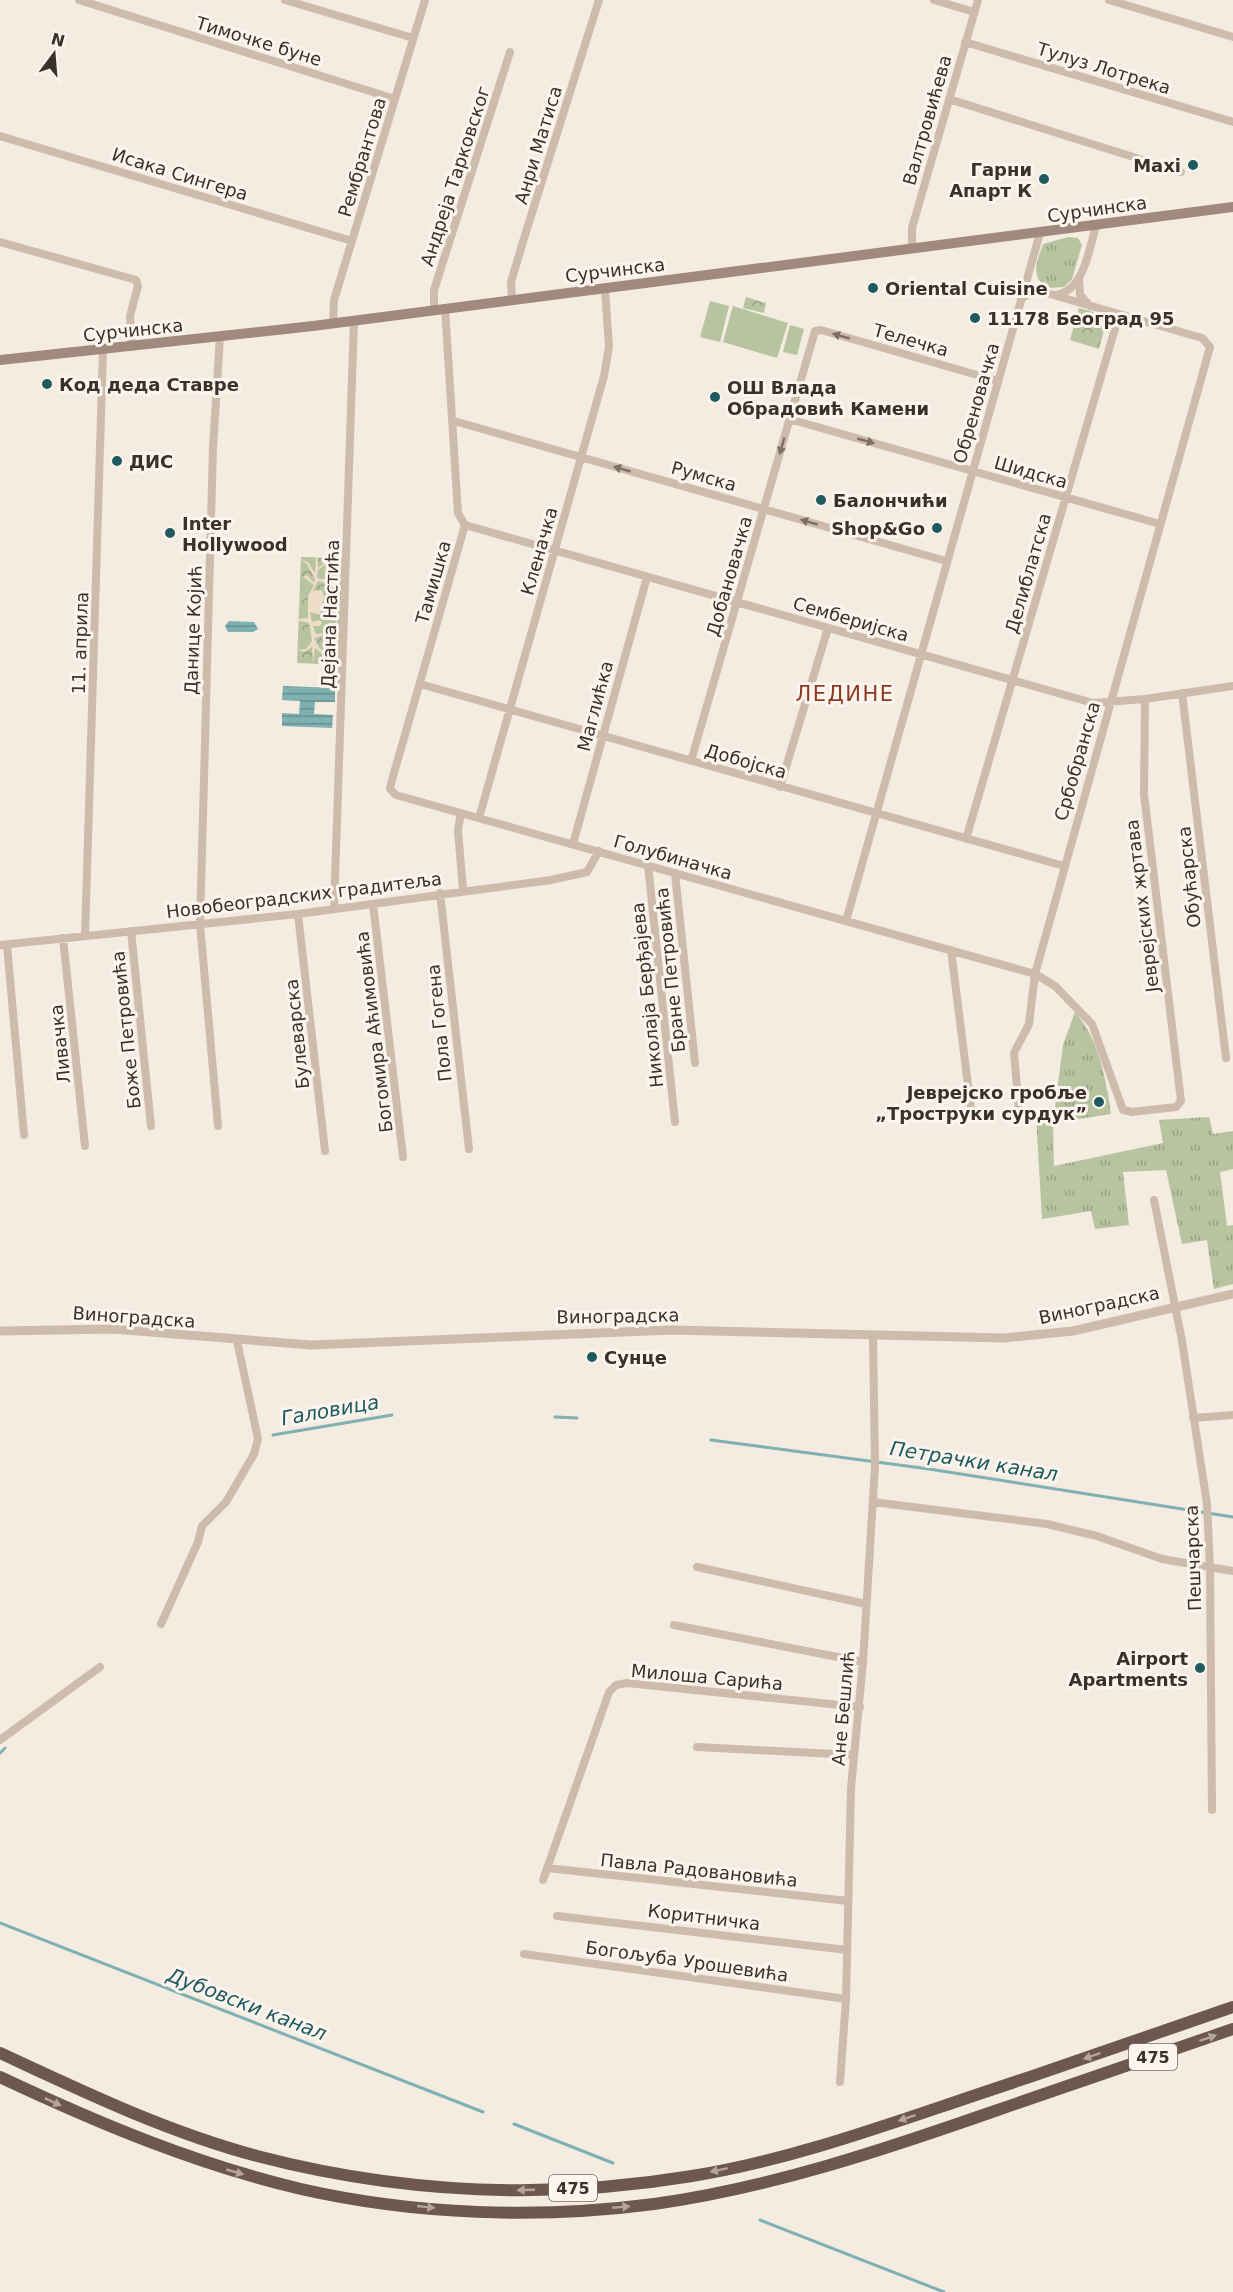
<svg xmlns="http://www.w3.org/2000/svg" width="1233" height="2292" viewBox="0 0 1233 2292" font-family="'DejaVu Sans',sans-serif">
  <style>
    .grass { fill: url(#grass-tufts) }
    .cemetery { fill: url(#cemetery-stones) }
    .park { fill: url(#park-crowns) }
    .pitch { fill: #b8c4a0 }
    .plaza { fill: #ecdcc8; fill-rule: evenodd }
    .water { fill: url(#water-rules) }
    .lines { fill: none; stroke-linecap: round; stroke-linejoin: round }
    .stream { stroke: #7fb0b2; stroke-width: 3 }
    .minor { stroke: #cdbbac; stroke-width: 8 }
    .tertiary { stroke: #cdbbac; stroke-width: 9 }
    .secondary { stroke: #a18a7d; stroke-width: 10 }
    .trunk { stroke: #6c584f; stroke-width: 12 }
    .oneway { fill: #7d6f65 }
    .oneway2 { fill: #b4a69e }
    .poi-dot { fill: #1f5a5e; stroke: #fbf5ee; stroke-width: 2 }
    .labels { text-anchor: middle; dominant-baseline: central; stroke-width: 6; stroke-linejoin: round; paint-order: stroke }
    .shield { fill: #fbf5ee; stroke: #756b66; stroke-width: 1.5 }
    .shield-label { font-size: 16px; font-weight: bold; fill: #3b302b }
    .street-label { font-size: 18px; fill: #3b302b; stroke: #fbf5ee }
    .poi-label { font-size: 18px; font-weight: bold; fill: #3b302b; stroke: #fbf5ee; text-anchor: start }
    .water-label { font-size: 20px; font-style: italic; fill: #1f5a5e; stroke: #fbf5ee }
    .quarter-label { font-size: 21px; letter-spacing: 1.5px; fill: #8c3b22; stroke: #fbf5ee }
  </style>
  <defs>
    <pattern id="grass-tufts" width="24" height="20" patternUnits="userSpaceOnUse" patternTransform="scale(1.5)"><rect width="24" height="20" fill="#b8c4a0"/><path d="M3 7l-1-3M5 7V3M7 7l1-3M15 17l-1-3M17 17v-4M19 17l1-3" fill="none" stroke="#97a083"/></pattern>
    <pattern id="cemetery-stones" width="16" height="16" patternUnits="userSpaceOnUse" patternTransform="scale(1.5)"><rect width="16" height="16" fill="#b8c4a0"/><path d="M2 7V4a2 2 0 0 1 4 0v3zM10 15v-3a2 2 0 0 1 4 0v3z" fill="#97a083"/></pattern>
    <pattern id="park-crowns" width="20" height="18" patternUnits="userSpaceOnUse" patternTransform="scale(1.5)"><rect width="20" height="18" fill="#b8c4a0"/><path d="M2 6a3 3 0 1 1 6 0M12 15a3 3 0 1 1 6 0" fill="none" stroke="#97a083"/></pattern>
    <pattern id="water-rules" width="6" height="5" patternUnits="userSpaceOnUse" patternTransform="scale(1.5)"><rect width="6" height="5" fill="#7fb0b2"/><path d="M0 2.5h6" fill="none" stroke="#699091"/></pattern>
  </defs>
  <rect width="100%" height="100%" fill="#f4ebe1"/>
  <path class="grass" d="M 1068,237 L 1078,238 L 1082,245 L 1072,279 L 1064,287 L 1047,288 C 1029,276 1038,260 1043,244 Z
    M 1075,1012 C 1100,1041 1105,1076 1111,1114 L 1053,1123 L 1054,1166 L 1163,1143 L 1159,1120 L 1209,1117 L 1213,1134 L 1233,1131 L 1233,1169 L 1220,1172 L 1227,1226 L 1233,1225 L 1233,1284 L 1214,1289 L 1207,1240 L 1182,1244 L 1166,1170 L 1123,1172 L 1129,1225 L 1095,1229 L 1091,1211 L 1042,1219 L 1036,1116 L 1048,1114 L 1055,1107 L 1063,1045 Z"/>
  <path class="cemetery" d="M 1108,1092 L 1110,1108 L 1088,1111 L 1087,1095 Z"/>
  <path class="park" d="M 746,297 L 766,303 L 764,313 L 743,308 Z
    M 1079,308 L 1108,316 L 1099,349 L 1070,340 Z
    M 301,557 L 344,558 L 341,665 L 297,663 Z"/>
  <path class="pitch" d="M 710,301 L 729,306 L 720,342 L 700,337 Z
    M 733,306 L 788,323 L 777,358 L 723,342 Z
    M 790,325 L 804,329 L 797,355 L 783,352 Z"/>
  <path class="plaza" d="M 316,557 L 318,557 L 318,568 L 327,561 L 338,561 L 340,565 L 337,632 L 328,637 L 324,635 L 314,638 L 320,649 L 332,653 L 333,657 L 328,659 L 315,648 L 313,664 L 312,647 L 304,652 L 298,650 L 306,649 L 312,641 L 309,623 L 299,621 L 299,619 L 308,618 L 308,596 L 314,585 L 303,577 L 307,575 L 314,583 L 315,579 L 307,564 L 301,559 L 308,562 L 315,573 ZM 327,563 L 338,564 L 335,632 L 316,634 L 313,626 L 320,626 L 322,622 L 319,620 L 312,622 L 310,612 L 320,615 L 324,597 L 322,590 L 313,591 L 318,581 L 333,585 L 333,578 L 328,580 L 317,578 L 318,570 Z"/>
  <path class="water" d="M 229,621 L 254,622 L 258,629 L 253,632 L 228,632 L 225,626 Z
    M 283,686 L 335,688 L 335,702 L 315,702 L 314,714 L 333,715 L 332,728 L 282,726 L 282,713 L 299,714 L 300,701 L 282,700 Z"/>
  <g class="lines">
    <path class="stream" d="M 555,1417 L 577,1418
      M 273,1435 L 392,1415
      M 711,1440 L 929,1469 L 1233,1517
      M 0,1753 L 5,1748
      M 0,1923 L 483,2112
      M 514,2124 L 613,2163
      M 760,2220 L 944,2292"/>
    <path class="minor" d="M 79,0 L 395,99
      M 285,0 L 413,38
      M 934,0 L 974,12
      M 1109,0 L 1233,37
      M 965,42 L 1233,122
      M 949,99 L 1181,172
      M 0,136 L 352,241
      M 0,242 L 136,280 L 138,286 L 130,316 L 132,347
      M 912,249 L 912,228 L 978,0
      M 1079,280 L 1080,295 L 1090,306
      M 1055,295 C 1084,292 1089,249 1096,226
      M 512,299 L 511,282 L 525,235 L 599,0
      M 445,308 L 458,513 L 465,525 L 392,780 L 390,789 L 396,795 L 1035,974 L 1055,986 L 1092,1024 L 1123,1110 L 1132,1112 L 1176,1107 L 1181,1101 L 1144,794 L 1145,699
      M 434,310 L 434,290 L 510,52
      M 333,323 L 334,300 L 425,0
      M 789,419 L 1160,524
      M 454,421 L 946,561
      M 465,525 L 1093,703 L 1145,699 L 1233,686
      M 420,684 L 1064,866
      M 1182,693 L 1226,1058
      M 691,761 L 815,331 L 821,330 L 998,381
      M 780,787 L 828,628
      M 461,813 L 458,830 L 463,890
      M 479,818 L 604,376 L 609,347 L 605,289
      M 966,839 L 1119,315
      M 573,844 L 647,577
      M 648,865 L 675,1122
      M 675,873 L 695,1063
      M 440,893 L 469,1149
      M 373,904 L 403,1157
      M 334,909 L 354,320
      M 298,914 L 325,1151
      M 846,921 L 1040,233
      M 131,931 L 151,1126
      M 85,936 L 103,350
      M 63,938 L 85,1146
      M 0,945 L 298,914 L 551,880 L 587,872 L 599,851
      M 7,945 L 24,1135
      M 951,950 L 971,1109
      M 1019,1110 L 1014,1053 L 1029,1024 L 1035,974 L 1210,347 L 1202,338 L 1043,292 L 1031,292 L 1021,299
      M 218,1126 L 200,924 L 213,448 L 220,336
      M 1154,1200 L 1182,1341 L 1207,1504 L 1210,1567 L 1212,1810
      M 1193,1418 L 1233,1415
      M 873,1502 L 1047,1524 L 1097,1536 L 1162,1559 L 1233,1571
      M 697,1567 L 866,1604
      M 161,1624 L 198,1542 L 202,1526 L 226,1502 L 254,1454 L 258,1439 L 237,1341
      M 674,1625 L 863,1662
      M 0,1740 L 100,1667
      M 697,1747 L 854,1755
      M 547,1868 L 848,1901
      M 543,1880 L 609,1692 L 616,1685 L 627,1683 L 860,1707
      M 557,1916 L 847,1950
      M 524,1954 L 846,1999
      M 840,2082 L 846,1999 L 851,1788 L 863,1662 L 875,1466 L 873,1336"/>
    <path class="tertiary" d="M 0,1331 L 113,1329 L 311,1345 L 672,1330 L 1004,1338 L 1073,1331 L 1233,1294"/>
    <path class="secondary" d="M 0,360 L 313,326 L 1233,207"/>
    <path class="trunk" d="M 0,2053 C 84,2092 167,2132 257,2156 C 399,2193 547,2200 692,2176 C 785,2161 875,2129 964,2099 C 1054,2069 1144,2038 1233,2007
      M 0,2077 C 98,2123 195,2164 301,2189 C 415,2215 539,2219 654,2204 C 769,2188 880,2151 989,2113 C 1070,2085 1152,2057 1233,2029"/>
  </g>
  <defs><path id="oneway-solid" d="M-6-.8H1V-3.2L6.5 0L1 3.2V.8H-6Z" transform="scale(1.5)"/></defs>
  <g class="oneway">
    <use href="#oneway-solid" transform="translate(841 336) rotate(-164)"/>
    <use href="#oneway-solid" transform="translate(866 441) rotate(16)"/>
    <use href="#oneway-solid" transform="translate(782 446) rotate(106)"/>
    <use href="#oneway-solid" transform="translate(622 469) rotate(-164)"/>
    <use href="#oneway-solid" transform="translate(809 522) rotate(-164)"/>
  </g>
  <g class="oneway2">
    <use href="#oneway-solid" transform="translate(1208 2038) rotate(-19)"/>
    <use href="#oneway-solid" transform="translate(1092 2056) rotate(161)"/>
    <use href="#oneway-solid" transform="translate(53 2102) rotate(25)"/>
    <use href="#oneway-solid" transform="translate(907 2118) rotate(162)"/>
    <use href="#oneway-solid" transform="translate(719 2170) rotate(168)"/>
    <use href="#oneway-solid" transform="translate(235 2172) rotate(16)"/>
    <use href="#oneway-solid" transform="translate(526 2190) rotate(178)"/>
    <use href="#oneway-solid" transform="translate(426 2207) rotate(6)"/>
    <use href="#oneway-solid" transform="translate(621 2207) rotate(-5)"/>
  </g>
  <g class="poi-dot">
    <circle cx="1193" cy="165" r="6"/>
    <circle cx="1044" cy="179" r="6"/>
    <circle cx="873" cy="288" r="6"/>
    <circle cx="975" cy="318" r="6"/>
    <circle cx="47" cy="384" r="6"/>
    <circle cx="715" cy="397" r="6"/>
    <circle cx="117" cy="461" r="6"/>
    <circle cx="821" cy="500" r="6"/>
    <circle cx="937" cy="528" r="6"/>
    <circle cx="170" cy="533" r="6"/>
    <circle cx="1099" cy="1102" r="6"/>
    <circle cx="592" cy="1357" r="6"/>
    <circle cx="1200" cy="1668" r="6"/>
  </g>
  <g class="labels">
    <g class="shield">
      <rect x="1129" y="2044" width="48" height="26" rx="4.5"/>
      <rect x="549" y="2175" width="48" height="26" rx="4.5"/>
    </g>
    <g class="shield-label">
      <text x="1153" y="2057">475</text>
      <text x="573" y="2188">475</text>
    </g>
    <g class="street-label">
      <text transform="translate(259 41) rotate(17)">Тимочке буне</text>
      <text transform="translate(1104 68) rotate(17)">Тулуз Лотрека</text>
      <text transform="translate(927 120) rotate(-74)">Валтровићева</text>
      <text transform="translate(538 145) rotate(-73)">Анри Матиса</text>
      <text transform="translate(362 157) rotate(-73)">Рембрантова</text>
      <text transform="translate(180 174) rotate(17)">Исака Сингера</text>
      <text transform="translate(455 176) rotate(-72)">Андреја Тарковског</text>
      <text transform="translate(1097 209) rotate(-8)">Сурчинска</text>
      <text transform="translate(615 270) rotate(-7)">Сурчинска</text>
      <text transform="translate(133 330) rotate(-6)">Сурчинска</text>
      <text transform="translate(911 340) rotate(16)">Телечка</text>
      <text transform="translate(976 403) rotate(-74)">Обреновачка</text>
      <text transform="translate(1031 472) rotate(16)">Шидска</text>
      <text transform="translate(704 476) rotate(16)">Румска</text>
      <text transform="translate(539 551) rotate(-74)">Кленачка</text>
      <text transform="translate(1028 573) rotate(-74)">Делиблатска</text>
      <text transform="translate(729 576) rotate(-74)">Добановачка</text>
      <text transform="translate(433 582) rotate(-74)">Тамишка</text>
      <text transform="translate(330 614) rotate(-88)">Дејана Настића</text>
      <text transform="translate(851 619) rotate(16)">Семберијска</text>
      <text transform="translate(193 630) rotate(-88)">Данице Којић</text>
      <text transform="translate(80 643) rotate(-88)">11. априла</text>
      <text transform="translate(595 706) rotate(-75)">Маглићка</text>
      <text transform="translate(746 761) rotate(16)">Добојска</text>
      <text transform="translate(1077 761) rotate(-74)">Србобранска</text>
      <text transform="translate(673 857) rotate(16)">Голубиначка</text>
      <text transform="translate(1189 877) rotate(-96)">Обућарска</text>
      <text transform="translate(304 895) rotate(-7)">Новобеоградских градитеља</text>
      <text transform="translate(1142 906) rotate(-97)">Јеврејских жртава</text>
      <text transform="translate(670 970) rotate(-96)">Бране Петровића</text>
      <text transform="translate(647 995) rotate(-96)">Николаја Берђајева</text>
      <text transform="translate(439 1023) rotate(-96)">Пола Гогена</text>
      <text transform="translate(126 1030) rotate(-96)">Боже Петровића</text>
      <text transform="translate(374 1032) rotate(-97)">Богомира Аћимовића</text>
      <text transform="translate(297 1034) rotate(-96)">Булеварска</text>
      <text transform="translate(60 1044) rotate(-96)">Ливачка</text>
      <text transform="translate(1099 1305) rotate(-12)">Виноградска</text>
      <text transform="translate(618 1316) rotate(-1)">Виноградска</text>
      <text transform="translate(134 1317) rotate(4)">Виноградска</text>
      <text transform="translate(1193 1558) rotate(-92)">Пешчарска</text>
      <text transform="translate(707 1677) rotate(5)">Милоша Сарића</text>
      <text transform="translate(843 1708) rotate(-85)">Ане Бешлић</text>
      <text transform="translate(699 1870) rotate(6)">Павла Радовановића</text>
      <text transform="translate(704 1917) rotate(7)">Коритничка</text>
      <text transform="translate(687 1961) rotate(8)">Богољуба Урошевића</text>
    </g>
    <g class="poi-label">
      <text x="1181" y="165" text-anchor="end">Maxi</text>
      <text x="1032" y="169" text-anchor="end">Гарни<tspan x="1032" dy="21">Апарт К</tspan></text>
      <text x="885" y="288">Oriental Cuisine</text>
      <text x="987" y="318">11178 Београд 95</text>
      <text x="59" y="384">Код деда Ставре</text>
      <text x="727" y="387">ОШ Влада<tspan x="727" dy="21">Обрадовић Камени</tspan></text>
      <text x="129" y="461">ДИС</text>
      <text x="833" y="500">Балончићи</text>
      <text x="182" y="523">Inter<tspan x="182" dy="21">Hollywood</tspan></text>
      <text x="925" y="528" text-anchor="end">Shop&amp;Go</text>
      <text x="1087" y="1092" text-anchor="end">Јеврејско гробље<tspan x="1087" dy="21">„Троструки сурдук”</tspan></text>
      <text x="604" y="1357">Сунце</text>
      <text x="1188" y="1658" text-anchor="end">Airport<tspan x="1188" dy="21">Apartments</tspan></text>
    </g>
    <g class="water-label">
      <text transform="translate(330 1410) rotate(-10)">Галовица</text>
      <text transform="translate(974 1461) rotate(9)">Петрачки канал</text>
      <text transform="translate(247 2004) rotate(21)">Дубовски канал</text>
    </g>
    <g class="quarter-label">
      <text x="845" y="694">ЛЕДИНЕ</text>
    </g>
  </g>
  <g transform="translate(54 54) rotate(16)" stroke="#fbf5ee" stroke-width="4.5" paint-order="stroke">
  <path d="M0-4.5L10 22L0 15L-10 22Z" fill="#3b302b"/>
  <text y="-9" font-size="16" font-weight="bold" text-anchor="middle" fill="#3b302b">N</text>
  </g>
</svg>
